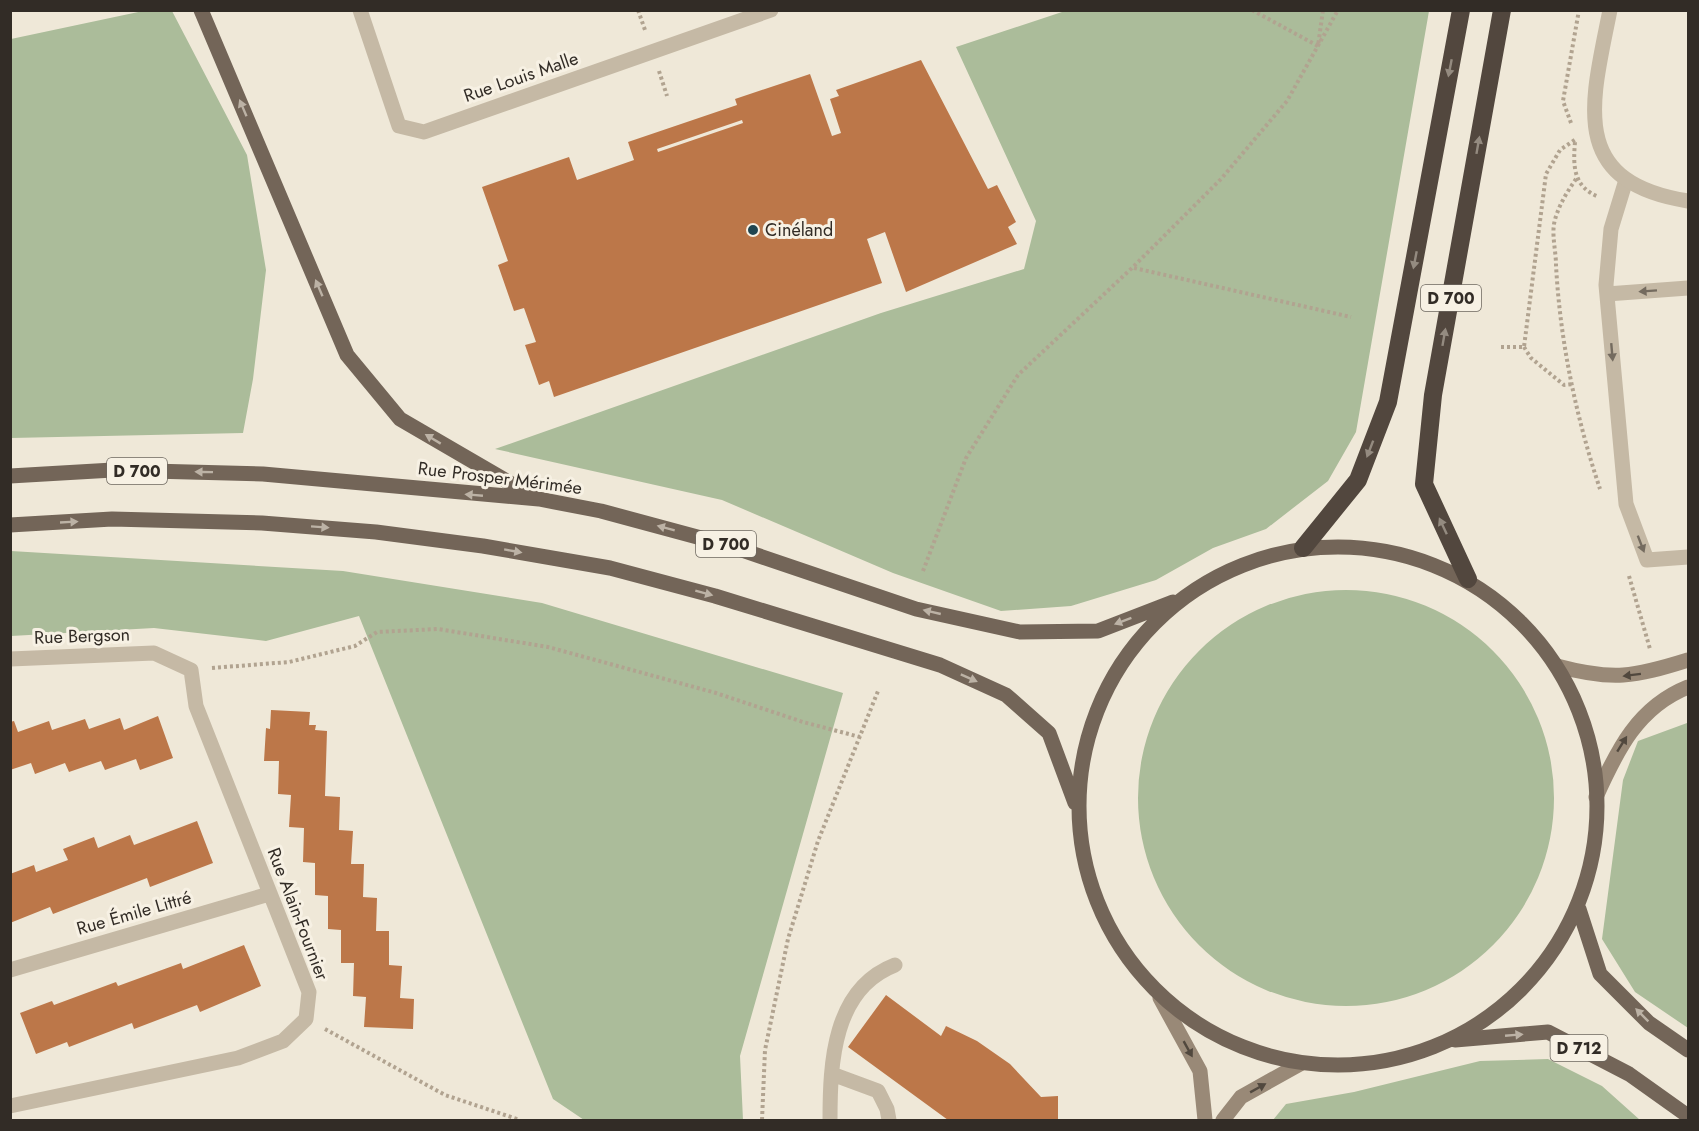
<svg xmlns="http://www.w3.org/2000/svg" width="1699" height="1131" viewBox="0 0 1699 1131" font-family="Jost,sans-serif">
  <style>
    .green { fill: #abbc9a }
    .building { fill: #bc7749; fill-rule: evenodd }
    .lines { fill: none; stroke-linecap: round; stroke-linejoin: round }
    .path { stroke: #b1a390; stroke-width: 4; stroke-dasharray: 3 3; stroke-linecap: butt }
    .lane { stroke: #c5b9a5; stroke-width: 15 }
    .street { stroke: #c5b9a5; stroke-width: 15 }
    .secondary { stroke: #998977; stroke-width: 15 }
    .primary { stroke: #736558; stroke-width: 15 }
    .highway { stroke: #52473e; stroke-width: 18 }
    .oneway { fill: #948b80 }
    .oneway2 { fill: #bcb2a5 }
    .oneway3 { fill: #746b5f }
    .oneway4 { fill: #51483e }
    .poi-dot { fill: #1f4550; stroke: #f7f1e4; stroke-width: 2 }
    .labels { text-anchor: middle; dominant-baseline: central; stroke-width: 6; stroke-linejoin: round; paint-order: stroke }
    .shield { fill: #f7f1e4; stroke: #6d675f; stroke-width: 1.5 }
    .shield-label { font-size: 16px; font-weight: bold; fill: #322c26 }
    .street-label { font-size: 18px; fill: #322c26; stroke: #f7f1e4 }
    .poi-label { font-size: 18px; fill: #322c26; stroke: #f7f1e4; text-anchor: start }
  </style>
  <rect width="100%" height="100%" fill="#efe8d8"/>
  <path class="green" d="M 1068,10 L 1429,11 L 1356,432 L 1328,481 L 1266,529 L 1213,548 L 1156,580 L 1071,606 L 1001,611 L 893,573 L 722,500 L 495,449 L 881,313 L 1024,269 L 1036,221 L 956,47 Z
    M 143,11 L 172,11 L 247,155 L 266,270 L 253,379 L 243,433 L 11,438 L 11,39 Z
    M 11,551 L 343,571 L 542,603 L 843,693 L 740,1056 L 743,1120 L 584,1120 L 553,1099 L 359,616 L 266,641 L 154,628 L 11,636 Z
    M1138 798a208 208 0 1 1 416 0a208 208 0 1 1-416 0Z
    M 1687,723 L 1688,728 L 1688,1028 L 1635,992 L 1602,939 L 1623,780 L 1638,741 Z
    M 1548,1059 L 1602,1086 L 1640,1120 L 1273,1120 L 1286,1104 L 1354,1092 L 1480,1061 Z"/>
  <path class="building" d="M 921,60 L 988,189 L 997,185 L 1016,222 L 1008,227 L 1017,244 L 906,292 L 885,232 L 867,239 L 882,283 L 554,397 L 549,381 L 539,385 L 525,345 L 536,342 L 524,308 L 514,311 L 498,265 L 508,261 L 482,187 L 569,157 L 577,180 L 634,160 L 628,142 L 737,105 L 735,99 L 810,74 L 832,136 L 841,133 L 830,99 L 839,96 L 836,90 ZM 742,120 L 743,123 L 658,152 L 657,149 Z
    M 271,710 L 310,712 L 309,725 L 316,725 L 315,730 L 327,731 L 325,796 L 340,797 L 339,830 L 353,831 L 351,864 L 364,864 L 363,897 L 377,898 L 376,931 L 389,931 L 389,965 L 402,966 L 400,998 L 414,999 L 413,1029 L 364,1027 L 366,997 L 353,996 L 354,963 L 341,963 L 341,930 L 328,929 L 328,896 L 315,895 L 315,863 L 303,862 L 304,828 L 289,827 L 291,795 L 278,794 L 279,761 L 264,761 L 266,728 L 270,729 Z
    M 158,716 L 173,758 L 140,770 L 136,759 L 105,770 L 101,761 L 69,772 L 65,763 L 35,774 L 31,763 L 10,770 L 10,722 L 14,721 L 18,732 L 49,721 L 52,730 L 85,719 L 89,729 L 120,718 L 124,730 Z
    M 197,821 L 213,863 L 150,887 L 147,878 L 53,914 L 50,907 L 10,923 L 10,874 L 34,865 L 36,872 L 68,860 L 63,849 L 94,837 L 98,848 L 130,835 L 134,845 Z
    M 244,945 L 261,986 L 200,1012 L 197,1005 L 134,1029 L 132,1023 L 69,1047 L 67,1042 L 36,1054 L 20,1013 L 52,1001 L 54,1005 L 116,982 L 118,986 L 181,963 L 183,969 Z
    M 886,995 L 941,1036 L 946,1026 L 977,1041 L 1010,1064 L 1041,1097 L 1058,1096 L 1058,1120 L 948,1120 L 848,1047 Z"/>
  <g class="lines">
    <path class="path" d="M 638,10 L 645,30
      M 1252,10 L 1318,46 L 1323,10
      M 659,71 L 667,96
      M 1571,123 L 1563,101 L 1579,10
      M 1575,142 C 1573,166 1573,187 1599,197
      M 1576,179 C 1567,192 1557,208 1554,224 C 1552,237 1556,252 1556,265 C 1560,341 1576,417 1600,489
      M 1134,268 L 1351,317
      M 1501,347 L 1524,347 L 1546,174 L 1560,150 L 1576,139
      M 1524,347 L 1531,358 L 1564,385 L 1573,384
      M 923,571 L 966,458 L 1018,375 L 1133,267 L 1221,179 L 1287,101 L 1338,10
      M 1629,576 L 1650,649
      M 212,668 L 289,662 L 355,646 L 377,632 L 438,629 L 548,647 L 716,693 L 803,722 L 860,737
      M 325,1029 L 445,1095 L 520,1120
      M 762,1120 L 765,1050 L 788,939 L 818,841 L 878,691"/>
    <path class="lane" d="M 360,10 L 399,126 L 424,132 L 771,10
      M 1626,180 L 1611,229 L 1606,285 L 1626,504 L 1647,560 L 1688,557
      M 1607,294 L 1688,288
      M 832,1074 L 878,1091 L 887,1109 L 889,1120
      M 830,1120 C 830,1063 833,989 895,965"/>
    <path class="street" d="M 1610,10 C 1592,101 1566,182 1688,201
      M 10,659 L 154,653 L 191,670 L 196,706 L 309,992 L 306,1019 L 283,1041 L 238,1058 L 10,1106
      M 10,970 L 269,894"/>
    <path class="secondary" d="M 1557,666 C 1613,681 1634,677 1688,660
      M 1596,797 C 1617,750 1638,707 1688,687
      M 1160,998 L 1200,1071 L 1205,1120
      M 1223,1120 L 1241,1097 L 1300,1064"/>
    <path class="primary" d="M 201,10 L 347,355 L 400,419 L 534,497
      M 10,476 L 113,470 L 263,474 L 539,499 L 601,511 L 727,545 L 916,609 L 1020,632 L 1098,631 L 1173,602
      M 10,525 L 112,519 L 262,523 L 376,532 L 483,546 L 610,568 L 715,596 L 940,665 L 1006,695 L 1049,733 L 1075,803
      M1079 806a259 259 0 1 1 518 0a259 259 0 1 1-518 0Z
      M 1579,909 L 1600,974 L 1649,1023 L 1688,1050
      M 1455,1040 L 1548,1032 L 1629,1074 L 1688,1116"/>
    <path class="highway" d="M 1303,548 L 1358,480 L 1388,402 L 1461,10
      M 1468,579 L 1424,484 L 1433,395 L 1502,10"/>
  </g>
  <defs><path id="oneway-solid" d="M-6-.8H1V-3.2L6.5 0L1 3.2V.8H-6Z" transform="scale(1.5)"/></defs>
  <g class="oneway">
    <use href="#oneway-solid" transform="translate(1450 68) rotate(101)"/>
    <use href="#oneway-solid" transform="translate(1478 145) rotate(-80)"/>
    <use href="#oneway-solid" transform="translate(1415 260) rotate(101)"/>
    <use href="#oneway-solid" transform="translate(1444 337) rotate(-80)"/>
    <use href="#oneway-solid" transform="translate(1370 449) rotate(111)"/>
    <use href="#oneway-solid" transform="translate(1443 526) rotate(-115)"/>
  </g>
  <g class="oneway2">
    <use href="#oneway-solid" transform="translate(243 108) rotate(-113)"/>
    <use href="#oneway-solid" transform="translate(319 288) rotate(-113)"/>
    <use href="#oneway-solid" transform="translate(433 439) rotate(-149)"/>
    <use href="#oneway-solid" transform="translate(204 472) rotate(-179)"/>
    <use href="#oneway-solid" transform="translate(474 495) rotate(-175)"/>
    <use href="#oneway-solid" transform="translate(69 522) rotate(-3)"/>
    <use href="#oneway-solid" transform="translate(320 527) rotate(4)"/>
    <use href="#oneway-solid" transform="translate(666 528) rotate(-165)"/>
    <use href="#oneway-solid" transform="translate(513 551) rotate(10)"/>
    <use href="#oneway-solid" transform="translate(704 593) rotate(15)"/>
    <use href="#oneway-solid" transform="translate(932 612) rotate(-167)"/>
    <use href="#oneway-solid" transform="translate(1123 621) rotate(159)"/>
    <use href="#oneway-solid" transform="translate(969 678) rotate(24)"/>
    <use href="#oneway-solid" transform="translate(1642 1015) rotate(-135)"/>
    <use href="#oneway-solid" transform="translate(1514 1035) rotate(-5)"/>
  </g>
  <g class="oneway3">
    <use href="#oneway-solid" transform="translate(1648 291) rotate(176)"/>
    <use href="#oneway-solid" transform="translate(1612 352) rotate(85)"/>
    <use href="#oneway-solid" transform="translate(1641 544) rotate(69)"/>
  </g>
  <g class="oneway4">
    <use href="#oneway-solid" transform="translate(1632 675) rotate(173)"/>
    <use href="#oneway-solid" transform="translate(1622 744) rotate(-58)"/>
    <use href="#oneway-solid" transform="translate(1188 1049) rotate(61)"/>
    <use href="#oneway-solid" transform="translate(1258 1088) rotate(-29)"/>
  </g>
  <circle class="poi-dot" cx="753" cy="230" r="6"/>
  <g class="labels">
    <g class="shield">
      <rect x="1421" y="285" width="60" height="26" rx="4.5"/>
      <rect x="107" y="458" width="60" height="26" rx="4.5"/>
      <rect x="696" y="531" width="60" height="26" rx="4.5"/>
      <rect x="1550.5" y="1035" width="57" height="26" rx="4.5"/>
    </g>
    <g class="shield-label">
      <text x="1451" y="298">D 700</text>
      <text x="137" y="471">D 700</text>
      <text x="726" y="544">D 700</text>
      <text x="1579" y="1048">D 712</text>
    </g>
    <g class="street-label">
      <text transform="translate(521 77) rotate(-19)">Rue Louis Malle</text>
      <text transform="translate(500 478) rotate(7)">Rue Prosper Mérimée</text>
      <text transform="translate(82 636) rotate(-2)">Rue Bergson</text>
      <text transform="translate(134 913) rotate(-16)">Rue Émile Littré</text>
      <text transform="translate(298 914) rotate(69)">Rue Alain-Fournier</text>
    </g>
    <g class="poi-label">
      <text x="765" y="230">Cinéland</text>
    </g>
  </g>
  <rect width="1699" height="1131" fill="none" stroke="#322c26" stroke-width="24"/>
</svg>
